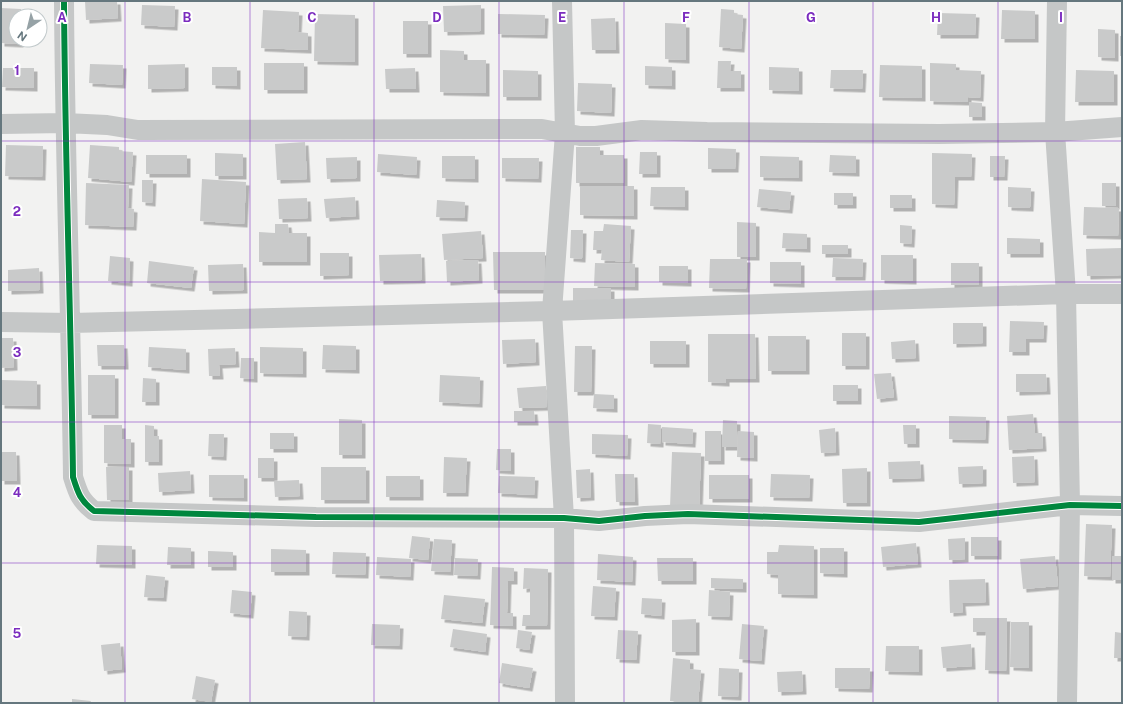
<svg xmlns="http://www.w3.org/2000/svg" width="1123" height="704" viewBox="0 0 1123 704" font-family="'Public Sans',sans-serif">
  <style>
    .building { fill: #c9caca; filter: url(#shadow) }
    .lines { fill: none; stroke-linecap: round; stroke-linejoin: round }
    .minor { stroke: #c5c7c7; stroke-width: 20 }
    .cycleway-casing { stroke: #fff; stroke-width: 8 }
    .cycleway { stroke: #00873e; stroke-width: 6 }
    .grid { fill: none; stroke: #7b2cbf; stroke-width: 1; stroke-opacity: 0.55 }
    .grid-label { font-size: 13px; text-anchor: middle; font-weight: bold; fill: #7b2cbf; stroke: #fff; stroke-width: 4; stroke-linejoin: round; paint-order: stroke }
  </style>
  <defs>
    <filter id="shadow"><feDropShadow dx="3.5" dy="3.5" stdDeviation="0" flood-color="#0004"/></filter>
  </defs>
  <rect width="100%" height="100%" fill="#f2f2f1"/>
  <path class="building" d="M 85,1 L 117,1 L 118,18 L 86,20 Z
    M 142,5 L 175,6 L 174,27 L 141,25 Z
    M 481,5 L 481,31 L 444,32 L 443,6 Z
    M 1,8 L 21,9 L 21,16 L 16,16 L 16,40 L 20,40 L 20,44 L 1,43 Z
    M 721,9 L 734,10 L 734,14 L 743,15 L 741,49 L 719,47 Z
    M 263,10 L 299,12 L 298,32 L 308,33 L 308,50 L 261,48 Z
    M 1002,10 L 1035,11 L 1035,39 L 1001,39 Z
    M 938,13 L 976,14 L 975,35 L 937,35 Z
    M 315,14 L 355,15 L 355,62 L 314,61 Z
    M 498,14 L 545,15 L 544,35 L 498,34 Z
    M 615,18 L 616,50 L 592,50 L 591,19 Z
    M 403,21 L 428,21 L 428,54 L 403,54 Z
    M 665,23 L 686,24 L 686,60 L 665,59 Z
    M 1098,29 L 1115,30 L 1115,58 L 1098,57 Z
    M 1120,36 L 1122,36 L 1122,56 L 1120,56 Z
    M 440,50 L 464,51 L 464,60 L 486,60 L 486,93 L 440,92 Z
    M 718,61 L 731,61 L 730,71 L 741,71 L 741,88 L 717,88 Z
    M 264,63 L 304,63 L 304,90 L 264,90 Z
    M 930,63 L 956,64 L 956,70 L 981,71 L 980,98 L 968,97 L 968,102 L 930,101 Z
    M 90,64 L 123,65 L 122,85 L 89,83 Z
    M 185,64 L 185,88 L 148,89 L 148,65 Z
    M 880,65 L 922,66 L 922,98 L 879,97 Z
    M 645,66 L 672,67 L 672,86 L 645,85 Z
    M 212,67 L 237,67 L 237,86 L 212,85 Z
    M 769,67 L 799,68 L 799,91 L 769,90 Z
    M 3,68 L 34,68 L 34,88 L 2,87 Z
    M 415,68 L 416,89 L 386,89 L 385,69 Z
    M 503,70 L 538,71 L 538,97 L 503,97 Z
    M 831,70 L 863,70 L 862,89 L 830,88 Z
    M 1076,70 L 1114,71 L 1114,102 L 1075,102 Z
    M 578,83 L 612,84 L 611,113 L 577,111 Z
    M 969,102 L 982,103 L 982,117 L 969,117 Z
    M 305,142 L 307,179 L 277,180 L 275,144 Z
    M 6,145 L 43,146 L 42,177 L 5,176 Z
    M 90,145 L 119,147 L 119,151 L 133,152 L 131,182 L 88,178 Z
    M 576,147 L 600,147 L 600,155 L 624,155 L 624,183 L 576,183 Z
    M 708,148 L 736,149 L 735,169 L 708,169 Z
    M 640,152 L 657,152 L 657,174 L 639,174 Z
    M 215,153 L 243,154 L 243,176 L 215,176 Z
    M 932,153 L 972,154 L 971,177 L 955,177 L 954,205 L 932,204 Z
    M 378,154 L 417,157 L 416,175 L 377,172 Z
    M 146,155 L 187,155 L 187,174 L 146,174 Z
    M 830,155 L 856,156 L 856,173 L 829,172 Z
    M 442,156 L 475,156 L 475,179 L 442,178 Z
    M 760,156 L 799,157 L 799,178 L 760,177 Z
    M 990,156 L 1005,156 L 1004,177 L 990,177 Z
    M 357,157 L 357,178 L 327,179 L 326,158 Z
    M 502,158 L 539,158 L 538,179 L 502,178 Z
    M 202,179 L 246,182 L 244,224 L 200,221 Z
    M 142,180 L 153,180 L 152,203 L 142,202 Z
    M 86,183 L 129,185 L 128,208 L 134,209 L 133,227 L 85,225 Z
    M 1102,183 L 1116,183 L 1116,206 L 1102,206 Z
    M 580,186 L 634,186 L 634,216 L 580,215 Z
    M 651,187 L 685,187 L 685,207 L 650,206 Z
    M 1008,187 L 1031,188 L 1030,208 L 1008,207 Z
    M 759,189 L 791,192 L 789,210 L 757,207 Z
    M 834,193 L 853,193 L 853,205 L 834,205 Z
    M 890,195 L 912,195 L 912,208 L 890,208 Z
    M 355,197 L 356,216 L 326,218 L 324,199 Z
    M 307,198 L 308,218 L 279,219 L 278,199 Z
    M 437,200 L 465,202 L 464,218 L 436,217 Z
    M 1084,207 L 1119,208 L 1118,236 L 1083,235 Z
    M 737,222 L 756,223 L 756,257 L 737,257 Z
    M 275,224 L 288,224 L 289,233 L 307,233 L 307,262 L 259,262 L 259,232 L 275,233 Z
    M 604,224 L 631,226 L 629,262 L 601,260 L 602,250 L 593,250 L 594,231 L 603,231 Z
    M 900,225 L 912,226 L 911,244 L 900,243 Z
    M 571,230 L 583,230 L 582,259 L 570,258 Z
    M 481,231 L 483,258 L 444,260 L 442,234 Z
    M 783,233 L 807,234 L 807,249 L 782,248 Z
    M 1007,238 L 1040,239 L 1040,254 L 1007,254 Z
    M 822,245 L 848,245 L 848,254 L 822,254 Z
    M 1122,248 L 1122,275 L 1087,276 L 1086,249 Z
    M 493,252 L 545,252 L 545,290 L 494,290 Z
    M 320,253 L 349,253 L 349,275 L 320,276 Z
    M 421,254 L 422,280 L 380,281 L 379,255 Z
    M 881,255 L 913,255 L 913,281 L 881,280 Z
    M 110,256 L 130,258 L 129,283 L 108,281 Z
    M 833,258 L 863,259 L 862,277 L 832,277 Z
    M 710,259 L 747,259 L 746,289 L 709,288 Z
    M 478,260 L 479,280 L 447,282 L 446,261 Z
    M 149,261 L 194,267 L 191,288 L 147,283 Z
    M 770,262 L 801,262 L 801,284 L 770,283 Z
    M 595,263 L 635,264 L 635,287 L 594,286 Z
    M 951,263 L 979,263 L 979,285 L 951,285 Z
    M 243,264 L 244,290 L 209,291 L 208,265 Z
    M 659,266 L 688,266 L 688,283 L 659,282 Z
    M 39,268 L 40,290 L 8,291 L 8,270 Z
    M 573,288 L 611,288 L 611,302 L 573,302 Z
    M 1010,321 L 1044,322 L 1043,339 L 1026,339 L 1026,352 L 1009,352 Z
    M 953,323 L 983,323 L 983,343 L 953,344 Z
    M 842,333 L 866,333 L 866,366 L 842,366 Z
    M 708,334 L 755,334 L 756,379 L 726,379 L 726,383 L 708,382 Z
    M 768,336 L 806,336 L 806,371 L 768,371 Z
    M 1,338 L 13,338 L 14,367 L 1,368 Z
    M 535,339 L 536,362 L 503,364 L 502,340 Z
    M 915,340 L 916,358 L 892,359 L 891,342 Z
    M 650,341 L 686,341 L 686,364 L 650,364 Z
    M 97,345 L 124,345 L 125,366 L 98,366 Z
    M 323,345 L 356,346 L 356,370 L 322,369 Z
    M 575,346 L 592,346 L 591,392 L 574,392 Z
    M 149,347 L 186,349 L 186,370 L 148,367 Z
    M 260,347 L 303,348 L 303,374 L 260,373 Z
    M 235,348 L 236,364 L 219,365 L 220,376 L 209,376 L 208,349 Z
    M 241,358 L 254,358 L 254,379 L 240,378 Z
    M 891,373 L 894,397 L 877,399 L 874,374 Z
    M 1016,374 L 1046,374 L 1047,391 L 1016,392 Z
    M 88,375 L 115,375 L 115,415 L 88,415 Z
    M 440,375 L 480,377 L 479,404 L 439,402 Z
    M 143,378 L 156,379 L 156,402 L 142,402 Z
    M 1,380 L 37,381 L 37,406 L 1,405 Z
    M 833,385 L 858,385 L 858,401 L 833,401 Z
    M 546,386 L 547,407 L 519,408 L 517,388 Z
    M 594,394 L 614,395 L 614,409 L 593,408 Z
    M 514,411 L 534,411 L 535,422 L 514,422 Z
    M 1033,414 L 1035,433 L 1042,433 L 1043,448 L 1009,450 L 1007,416 Z
    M 949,416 L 986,417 L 985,440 L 949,439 Z
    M 339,419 L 362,420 L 362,455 L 339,455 Z
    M 723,420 L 737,421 L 737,447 L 722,447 Z
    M 648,424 L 661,425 L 660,444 L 647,443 Z
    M 104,425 L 122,425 L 122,439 L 131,439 L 131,464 L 104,463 Z
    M 145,425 L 154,426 L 154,436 L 159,436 L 159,462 L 145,462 Z
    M 903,425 L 916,425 L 916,444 L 904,444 Z
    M 662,427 L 693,429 L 692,444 L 662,442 Z
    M 835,428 L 836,452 L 821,453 L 819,430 Z
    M 705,431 L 721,431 L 721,461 L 705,461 Z
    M 738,431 L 754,432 L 754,458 L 737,457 Z
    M 270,433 L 294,433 L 294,449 L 270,449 Z
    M 209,434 L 224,434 L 223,457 L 208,456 Z
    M 592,434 L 628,435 L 627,456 L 592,454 Z
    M 497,449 L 511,449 L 511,471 L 496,470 Z
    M 1,452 L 16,452 L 17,481 L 1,481 Z
    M 672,452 L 701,453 L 699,510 L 670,508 Z
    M 1034,456 L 1035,482 L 1013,483 L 1012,457 Z
    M 444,457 L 467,458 L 465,493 L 443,493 Z
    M 258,458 L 274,458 L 274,478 L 258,478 Z
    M 920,461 L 921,478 L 889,479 L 888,462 Z
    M 983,466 L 983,483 L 959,484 L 958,467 Z
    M 106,467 L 129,467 L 129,500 L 107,500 Z
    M 321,467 L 366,467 L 366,500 L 321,500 Z
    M 867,468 L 867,503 L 843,503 L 842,469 Z
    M 590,469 L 591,497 L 577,498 L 576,470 Z
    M 190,471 L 191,490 L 159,492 L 158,473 Z
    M 615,474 L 634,474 L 635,502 L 616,502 Z
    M 771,474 L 810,475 L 809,498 L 770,497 Z
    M 209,475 L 244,475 L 244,498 L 209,497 Z
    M 709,475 L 749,475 L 749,499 L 709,499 Z
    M 386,476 L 420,476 L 420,497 L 386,497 Z
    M 499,476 L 535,477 L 534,495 L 498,493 Z
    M 299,480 L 300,496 L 275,497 L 274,481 Z
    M 1086,524 L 1112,525 L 1110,577 L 1084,576 Z
    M 412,536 L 430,538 L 428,560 L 409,558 Z
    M 971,537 L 998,537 L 998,556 L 971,556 Z
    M 965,538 L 965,559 L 949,560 L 948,539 Z
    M 434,539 L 452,540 L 450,572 L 431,571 Z
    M 916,543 L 918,564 L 883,567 L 881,547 Z
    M 97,545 L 132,546 L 132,565 L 96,564 Z
    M 779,545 L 814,546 L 814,595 L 778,594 L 778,575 L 767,574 L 767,552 L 778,552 Z
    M 168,547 L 191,548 L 191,565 L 167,565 Z
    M 820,548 L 844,548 L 844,574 L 820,573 Z
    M 271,549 L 306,550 L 306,572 L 271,572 Z
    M 208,551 L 233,552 L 233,567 L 208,567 Z
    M 333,552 L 366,553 L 365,575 L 332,574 Z
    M 598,554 L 633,557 L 632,582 L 597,580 Z
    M 1055,556 L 1058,586 L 1023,589 L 1020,559 Z
    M 1112,556 L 1122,556 L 1122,580 L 1112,580 Z
    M 377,557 L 411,559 L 410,577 L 376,575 Z
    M 455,558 L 478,559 L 477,576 L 454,575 Z
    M 657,558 L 693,558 L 693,581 L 658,581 Z
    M 492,567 L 514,568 L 514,581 L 508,581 L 507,613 L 513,613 L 513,626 L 490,625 Z
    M 524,568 L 548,569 L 547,626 L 522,626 L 523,615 L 530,615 L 530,588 L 523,589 Z
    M 146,575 L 165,577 L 163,598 L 144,597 Z
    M 711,578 L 743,579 L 743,589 L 711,588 Z
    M 985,579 L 986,602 L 962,603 L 963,612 L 950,613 L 949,580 Z
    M 593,586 L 616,588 L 614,617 L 591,616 Z
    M 232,590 L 252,592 L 250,615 L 230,613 Z
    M 709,590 L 730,592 L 729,617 L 708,616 Z
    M 444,595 L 485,599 L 482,623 L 441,619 Z
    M 642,598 L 662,599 L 661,616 L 641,614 Z
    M 289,611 L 307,612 L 306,637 L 288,636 Z
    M 973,618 L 1007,618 L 1006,671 L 985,670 L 986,632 L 973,632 Z
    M 696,619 L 696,652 L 672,652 L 672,620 Z
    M 1011,622 L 1029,622 L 1029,668 L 1010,667 Z
    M 372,624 L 400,625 L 399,646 L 371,645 Z
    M 742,624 L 764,626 L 761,661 L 739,659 Z
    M 453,629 L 487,634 L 485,652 L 450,647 Z
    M 518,630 L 532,632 L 529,650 L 516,648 Z
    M 618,630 L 638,631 L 636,660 L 616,659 Z
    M 1115,632 L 1122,633 L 1122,658 L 1114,658 Z
    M 120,643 L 122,669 L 104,671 L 101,645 Z
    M 971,644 L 972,666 L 943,668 L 941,647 Z
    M 886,646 L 919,646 L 919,672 L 885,671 Z
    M 673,658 L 690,660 L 690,669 L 701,670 L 698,703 L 670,701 Z
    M 502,663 L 533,668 L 529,688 L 499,683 Z
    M 719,668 L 739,669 L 738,697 L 718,696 Z
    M 835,668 L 870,668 L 869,689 L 835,688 Z
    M 802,671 L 803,691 L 778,692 L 777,672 Z
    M 196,676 L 215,680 L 211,702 L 192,699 Z
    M 72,699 L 91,701 L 90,703 L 72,703 Z"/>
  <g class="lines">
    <path class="minor" d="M 64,1 C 65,160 71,318 73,477 C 78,493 80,500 94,511 L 316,517 L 564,518 L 599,521 L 645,516 L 688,514 L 919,522 L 1070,505 L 1122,506
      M 562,1 L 565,133 L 552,311 L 564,518 L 565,703
      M 1057,1 L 1055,132 L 1066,294 L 1070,505 L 1067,703
      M 1,124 L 65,123 L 107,125 L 138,130 L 542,129 L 580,136 L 596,136 L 642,130 L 707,132 L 939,134 L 1055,132 L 1122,127
      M 1,322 L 71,323 L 552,311 L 1066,294 L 1122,294"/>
    <g class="cycleway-casing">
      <path id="cycleway" d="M 64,1 C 65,160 71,318 73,477 C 78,493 80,500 94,511 L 316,517 L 564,518 L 599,521 L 645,516 L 688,514 L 919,522 L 1070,505 L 1122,506"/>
    </g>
    <use href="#cycleway" class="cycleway"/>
  </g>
  <path class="grid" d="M 125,1 L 125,703M 250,1 L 250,703M 374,1 L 374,703M 499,1 L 499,703M 624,1 L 624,703M 749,1 L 749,703M 873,1 L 873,703M 998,1 L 998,703M 1,141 L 1122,141M 1,282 L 1122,282M 1,422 L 1122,422M 1,563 L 1122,563"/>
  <g class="grid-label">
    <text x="62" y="22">A</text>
    <text x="187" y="22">B</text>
    <text x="312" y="22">C</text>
    <text x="437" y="22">D</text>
    <text x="562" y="22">E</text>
    <text x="686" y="22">F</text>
    <text x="811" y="22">G</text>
    <text x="936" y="22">H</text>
    <text x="1061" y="22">I</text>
    <text x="17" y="75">1</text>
    <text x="17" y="216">2</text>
    <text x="17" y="357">3</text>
    <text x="17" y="497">4</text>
    <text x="17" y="638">5</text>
  </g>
  <rect width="1123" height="704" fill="none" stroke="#65777e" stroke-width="4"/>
  <g transform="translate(28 28) rotate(215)"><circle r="19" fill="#ffffff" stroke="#c1c9cb"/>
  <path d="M0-3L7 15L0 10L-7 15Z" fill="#96a2a6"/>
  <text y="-6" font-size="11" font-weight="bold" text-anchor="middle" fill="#65777e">N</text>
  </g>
</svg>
